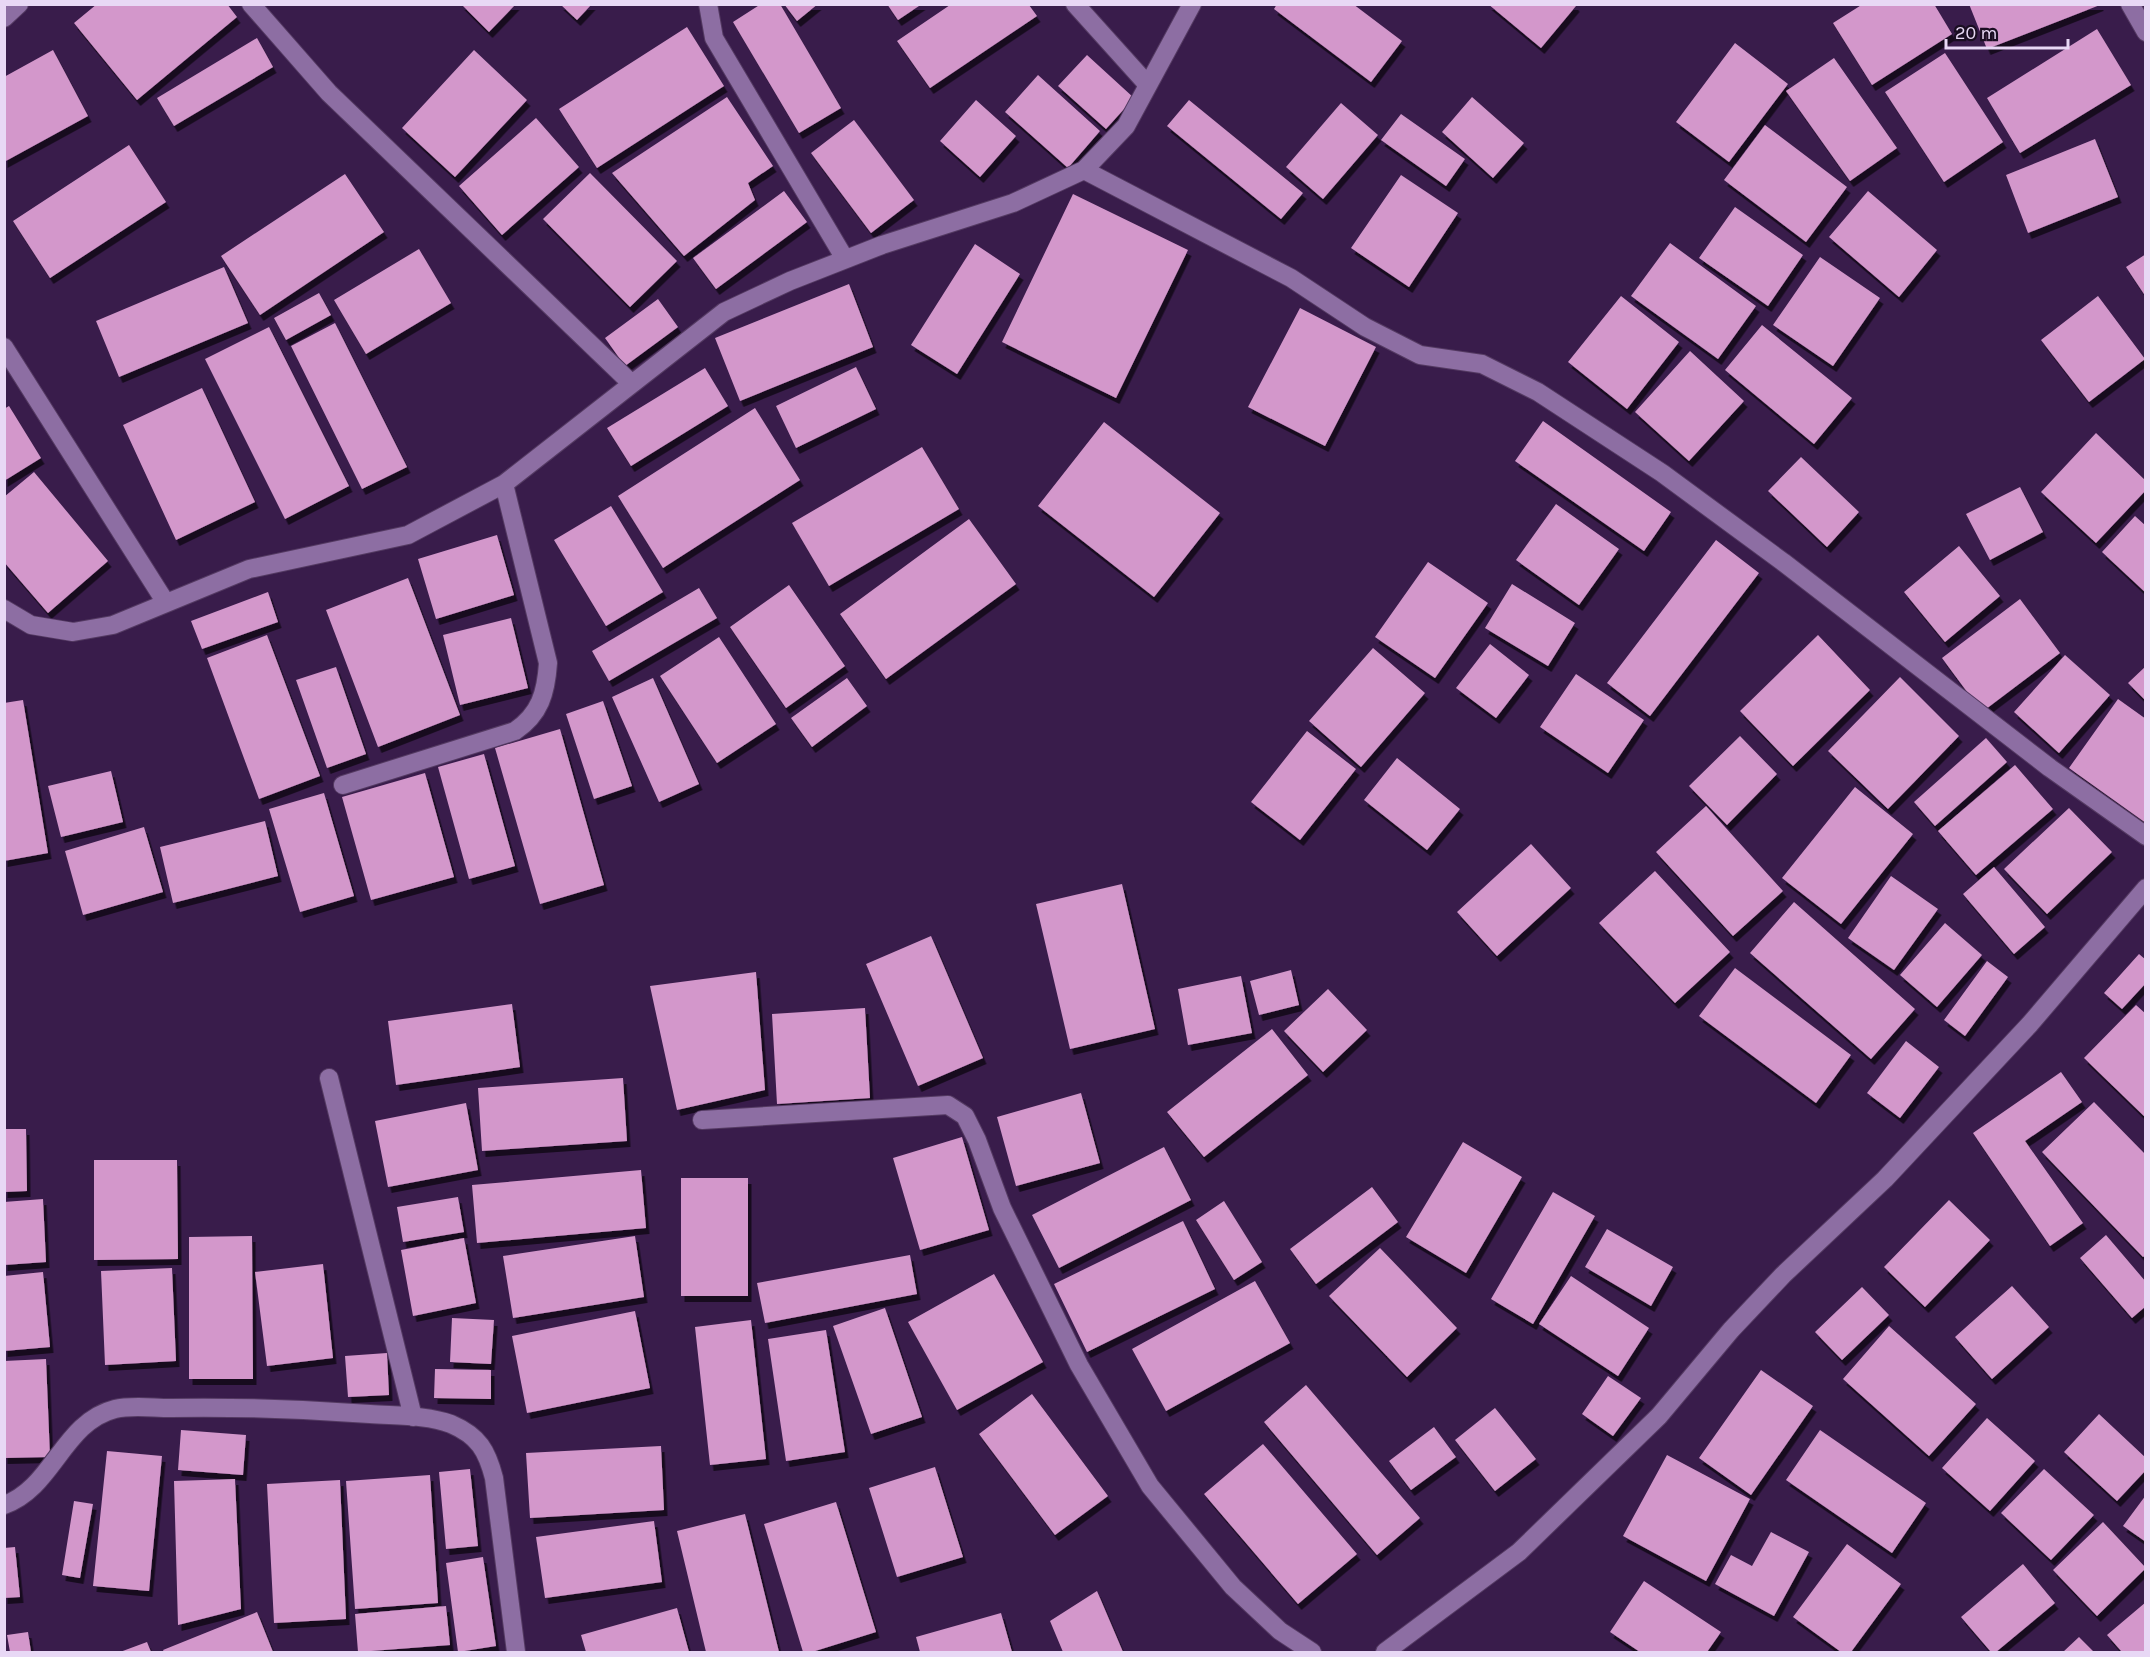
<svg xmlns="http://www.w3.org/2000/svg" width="2150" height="1657" viewBox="0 0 2150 1657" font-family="Karla,sans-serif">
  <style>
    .building { fill: #d397cb; filter: url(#shadow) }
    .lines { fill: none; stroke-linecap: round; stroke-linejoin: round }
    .minor-casing { stroke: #543a62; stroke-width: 20 }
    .minor { stroke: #8d6ea3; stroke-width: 18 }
  </style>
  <defs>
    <filter id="shadow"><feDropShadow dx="3.5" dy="6" stdDeviation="0" flood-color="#0009"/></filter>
  </defs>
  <rect width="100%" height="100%" fill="#391c4b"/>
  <path class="building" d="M 97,4 L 227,4 L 237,17 L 137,100 L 74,23 Z
    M 461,4 L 516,4 L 489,32 Z
    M 560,4 L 592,4 L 577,20 Z
    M 761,4 L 780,4 L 841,108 L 799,133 L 733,22 Z
    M 784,4 L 818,4 L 797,21 Z
    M 887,4 L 922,4 L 898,20 Z
    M 1277,4 L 1353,4 L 1402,41 L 1371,82 L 1274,9 Z
    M 1488,4 L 1575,4 L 1576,6 L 1541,48 Z
    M 1863,4 L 1934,4 L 1952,34 L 1872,85 L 1833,23 Z
    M 1969,4 L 2100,4 L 2100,5 L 1987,49 Z
    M 950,5 L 1029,5 L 1037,16 L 930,88 L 897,41 Z
    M 687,27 L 724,86 L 597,168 L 559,109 Z
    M 2097,29 L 2131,85 L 2020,153 L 1987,98 Z
    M 257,38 L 273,67 L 174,126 L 157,98 Z
    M 1735,43 L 1788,84 L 1729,162 L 1676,122 Z
    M 53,50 L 88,116 L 4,162 L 4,77 Z
    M 474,50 L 527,100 L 455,177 L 402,128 Z
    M 1945,53 L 2003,142 L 1944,182 L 1885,92 Z
    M 1087,55 L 1134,98 L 1106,129 L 1058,86 Z
    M 1834,58 L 1897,148 L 1850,181 L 1786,91 Z
    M 1038,75 L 1100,131 L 1068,168 L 1005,112 Z
    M 727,97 L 773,166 L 748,183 L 755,200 L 684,256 L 612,173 Z
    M 1472,97 L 1524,143 L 1493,178 L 1442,132 Z
    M 976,100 L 1016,136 L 980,177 L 940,141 Z
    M 1189,100 L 1303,193 L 1281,219 L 1167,126 Z
    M 1341,103 L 1378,135 L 1323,199 L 1286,167 Z
    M 1401,114 L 1465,159 L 1446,186 L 1381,140 Z
    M 536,118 L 579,167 L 502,235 L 459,186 Z
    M 854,120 L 914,200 L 871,233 L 811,153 Z
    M 1765,125 L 1847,187 L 1806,242 L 1724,180 Z
    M 2095,139 L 2118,197 L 2028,233 L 2006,175 Z
    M 129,145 L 166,202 L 50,278 L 13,221 Z
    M 590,173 L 677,261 L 630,307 L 543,219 Z
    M 345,174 L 384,232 L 260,315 L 221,256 Z
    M 1401,175 L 1458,213 L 1409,287 L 1351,248 Z
    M 784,191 L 807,222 L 716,289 L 693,258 Z
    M 1868,191 L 1937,250 L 1899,297 L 1829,237 Z
    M 1073,194 L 1188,250 L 1116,398 L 1002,342 Z
    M 1735,207 L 1803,255 L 1768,306 L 1699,258 Z
    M 1670,243 L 1756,306 L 1718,359 L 1631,296 Z
    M 975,244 L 1020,274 L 957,374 L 911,345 Z
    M 419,249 L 451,303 L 366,354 L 334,300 Z
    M 2146,254 L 2146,297 L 2126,267 Z
    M 1820,257 L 1880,298 L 1833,366 L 1773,325 Z
    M 224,267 L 248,323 L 119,377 L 96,321 Z
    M 849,284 L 873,347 L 740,401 L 715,338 Z
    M 319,293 L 331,315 L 286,340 L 274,318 Z
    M 1621,296 L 1679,342 L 1627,409 L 1568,362 Z
    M 2098,296 L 2145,359 L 2089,402 L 2041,340 Z
    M 658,299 L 678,327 L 625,366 L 605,338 Z
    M 1300,308 L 1376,347 L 1325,446 L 1248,407 Z
    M 335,323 L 407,467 L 362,489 L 291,346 Z
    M 1762,325 L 1852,398 L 1814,444 L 1725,370 Z
    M 269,327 L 349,486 L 285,519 L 205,359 Z
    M 1690,351 L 1744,401 L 1689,461 L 1635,412 Z
    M 856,367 L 876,409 L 796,448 L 776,406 Z
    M 705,368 L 728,406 L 631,466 L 607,428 Z
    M 202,388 L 255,502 L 176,540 L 123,425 Z
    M 9,406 L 41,458 L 4,481 L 4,409 Z
    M 755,408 L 800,480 L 663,568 L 618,496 Z
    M 1543,421 L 1671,512 L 1644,551 L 1515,461 Z
    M 1104,422 L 1220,513 L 1154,597 L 1038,506 Z
    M 2096,433 L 2146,481 L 2146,490 L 2096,543 L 2041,492 Z
    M 922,447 L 959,509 L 829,586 L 792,523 Z
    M 1801,457 L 1859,512 L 1827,547 L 1768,491 Z
    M 34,472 L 108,561 L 48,613 L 4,562 L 4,497 Z
    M 2020,487 L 2043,532 L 1990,560 L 1966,514 Z
    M 1556,504 L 1619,549 L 1579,605 L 1516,560 Z
    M 611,506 L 663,592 L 606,626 L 554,540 Z
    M 2135,516 L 2146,526 L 2146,593 L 2102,552 Z
    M 969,519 L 1016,584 L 886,679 L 840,614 Z
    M 497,535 L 514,595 L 436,619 L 418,559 Z
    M 1716,540 L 1759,573 L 1650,716 L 1607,683 Z
    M 1959,546 L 2000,596 L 1945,642 L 1904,592 Z
    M 1428,562 L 1488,603 L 1435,678 L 1375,637 Z
    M 408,578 L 460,715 L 378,747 L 326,610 Z
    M 1512,584 L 1575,623 L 1548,666 L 1485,628 Z
    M 789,585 L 845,666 L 786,708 L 730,627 Z
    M 699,588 L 717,618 L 609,681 L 592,651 Z
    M 268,592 L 278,622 L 202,649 L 191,621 Z
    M 2020,599 L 2060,653 L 1982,712 L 1942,658 Z
    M 511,618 L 528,688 L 460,705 L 443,635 Z
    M 267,635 L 320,776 L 259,799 L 207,658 Z
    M 1818,635 L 1870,690 L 1793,766 L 1740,711 Z
    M 719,637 L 776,724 L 717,763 L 660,676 Z
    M 1490,644 L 1529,675 L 1496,718 L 1456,688 Z
    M 1373,648 L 1425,693 L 1361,767 L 1309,721 Z
    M 2065,655 L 2110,695 L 2059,753 L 2014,712 Z
    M 2146,666 L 2146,701 L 2128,683 Z
    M 336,667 L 366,754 L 327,768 L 296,680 Z
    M 1576,674 L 1644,720 L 1608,773 L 1540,727 Z
    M 1900,677 L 1959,736 L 1888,809 L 1828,751 Z
    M 653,678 L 699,784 L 659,802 L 612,697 Z
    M 847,678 L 867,706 L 812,747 L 791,718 Z
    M 2118,699 L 2146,719 L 2146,823 L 2069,768 Z
    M 23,700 L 48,853 L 4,861 L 4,703 Z
    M 603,701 L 632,786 L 594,799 L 566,714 Z
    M 560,729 L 604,885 L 540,904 L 495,748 Z
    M 1307,731 L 1356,769 L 1300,840 L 1251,802 Z
    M 1740,736 L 1777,774 L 1727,825 L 1689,786 Z
    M 1986,738 L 2007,762 L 1935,826 L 1914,802 Z
    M 484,754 L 515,866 L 469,879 L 438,767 Z
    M 1397,758 L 1460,809 L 1427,850 L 1364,800 Z
    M 2015,765 L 2053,809 L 1976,875 L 1938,831 Z
    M 111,771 L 123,822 L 61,837 L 48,786 Z
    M 425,773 L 454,877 L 371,900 L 342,797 Z
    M 1855,787 L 1913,834 L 1841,924 L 1782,878 Z
    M 324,793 L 354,896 L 300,912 L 269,809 Z
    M 1706,806 L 1783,891 L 1733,936 L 1656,852 Z
    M 2069,808 L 2112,852 L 2047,914 L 2004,869 Z
    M 265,821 L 278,876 L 173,903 L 160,847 Z
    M 144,827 L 163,892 L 83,915 L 65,851 Z
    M 1531,844 L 1571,888 L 1497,956 L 1457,912 Z
    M 1994,867 L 2045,927 L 2014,954 L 1963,894 Z
    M 1655,871 L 1730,952 L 1675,1003 L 1599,923 Z
    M 1891,876 L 1938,909 L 1894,970 L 1848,938 Z
    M 1122,884 L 1155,1029 L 1070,1049 L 1036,904 Z
    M 1794,902 L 1915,1009 L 1871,1059 L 1750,953 Z
    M 1945,923 L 1982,955 L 1937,1007 L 1900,975 Z
    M 931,936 L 983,1058 L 918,1086 L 866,964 Z
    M 2139,954 L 2146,960 L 2146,983 L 2122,1009 L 2104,993 Z
    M 1987,961 L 2008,977 L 1965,1036 L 1944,1020 Z
    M 1735,968 L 1851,1055 L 1816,1103 L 1699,1016 Z
    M 1291,970 L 1299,1005 L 1259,1015 L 1250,981 Z
    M 756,972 L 765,1090 L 677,1110 L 650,986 Z
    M 1241,976 L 1252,1033 L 1188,1045 L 1178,989 Z
    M 1328,989 L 1367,1030 L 1323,1072 L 1284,1031 Z
    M 512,1004 L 520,1067 L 396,1085 L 388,1021 Z
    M 2136,1005 L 2146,1014 L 2146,1118 L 2084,1058 Z
    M 865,1008 L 870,1098 L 777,1104 L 772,1014 Z
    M 1272,1029 L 1308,1075 L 1204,1157 L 1167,1112 Z
    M 1906,1041 L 1939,1067 L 1900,1118 L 1867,1093 Z
    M 2061,1072 L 2082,1102 L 2025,1141 L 2083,1223 L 2050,1246 L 1973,1133 Z
    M 623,1078 L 627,1141 L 482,1151 L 478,1088 Z
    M 1081,1093 L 1100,1163 L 1016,1186 L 997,1117 Z
    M 2094,1102 L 2146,1155 L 2146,1255 L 2143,1257 L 2042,1152 Z
    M 466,1103 L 478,1170 L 388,1187 L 375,1121 Z
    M 4,1129 L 26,1129 L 27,1191 L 4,1192 Z
    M 962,1137 L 989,1230 L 920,1250 L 893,1158 Z
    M 1463,1142 L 1522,1177 L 1466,1273 L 1406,1237 Z
    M 1164,1147 L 1191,1200 L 1059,1268 L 1032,1215 Z
    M 94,1160 L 177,1160 L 178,1259 L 94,1260 Z
    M 641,1170 L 646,1228 L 477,1243 L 472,1185 Z
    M 681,1178 L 748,1178 L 748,1296 L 681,1296 Z
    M 1372,1187 L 1398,1222 L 1316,1284 L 1290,1249 Z
    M 1553,1192 L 1595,1216 L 1533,1324 L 1491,1299 Z
    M 458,1197 L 464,1232 L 403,1242 L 397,1207 Z
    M 43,1199 L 46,1262 L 4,1265 L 4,1202 Z
    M 1949,1200 L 1990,1240 L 1925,1307 L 1884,1267 Z
    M 1224,1201 L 1262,1262 L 1234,1280 L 1196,1220 Z
    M 1183,1221 L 1215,1289 L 1087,1352 L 1054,1284 Z
    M 1607,1229 L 1673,1267 L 1651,1306 L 1585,1267 Z
    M 2106,1235 L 2146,1282 L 2146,1306 L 2132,1318 L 2080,1258 Z
    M 252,1236 L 253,1379 L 189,1379 L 189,1237 Z
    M 635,1236 L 644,1297 L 513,1318 L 503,1256 Z
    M 464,1238 L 476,1303 L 413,1316 L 401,1250 Z
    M 1380,1248 L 1457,1328 L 1407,1377 L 1329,1296 Z
    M 910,1255 L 917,1294 L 765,1323 L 757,1283 Z
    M 323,1264 L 333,1358 L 267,1366 L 255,1272 Z
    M 172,1268 L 176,1361 L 105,1365 L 101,1271 Z
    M 43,1272 L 50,1347 L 4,1351 L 4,1276 Z
    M 994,1274 L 1043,1362 L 957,1410 L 908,1322 Z
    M 1571,1276 L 1649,1328 L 1618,1376 L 1539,1324 Z
    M 1255,1281 L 1290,1343 L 1166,1411 L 1132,1349 Z
    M 2012,1286 L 2049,1327 L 1992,1379 L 1955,1337 Z
    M 1862,1287 L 1889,1315 L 1842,1360 L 1815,1332 Z
    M 885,1308 L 922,1417 L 871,1434 L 833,1326 Z
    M 635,1311 L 650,1388 L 527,1413 L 512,1336 Z
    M 452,1318 L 494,1320 L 491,1364 L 450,1362 Z
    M 751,1320 L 766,1459 L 710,1465 L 695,1327 Z
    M 1889,1326 L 1976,1404 L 1929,1456 L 1843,1379 Z
    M 826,1330 L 845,1452 L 786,1461 L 768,1339 Z
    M 387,1353 L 389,1395 L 348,1397 L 345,1356 Z
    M 46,1359 L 50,1457 L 4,1458 L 4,1361 Z
    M 435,1369 L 491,1370 L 491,1399 L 434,1398 Z
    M 1761,1370 L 1813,1406 L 1751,1495 L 1699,1458 Z
    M 1608,1376 L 1641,1398 L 1613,1436 L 1582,1414 Z
    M 1306,1385 L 1420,1518 L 1377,1555 L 1264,1422 Z
    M 1032,1394 L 1108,1496 L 1055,1535 L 979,1434 Z
    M 1495,1408 L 1536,1459 L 1495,1491 L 1455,1440 Z
    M 2099,1414 L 2146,1458 L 2146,1470 L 2117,1501 L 2064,1452 Z
    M 1987,1418 L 2035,1461 L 1990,1511 L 1942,1468 Z
    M 1434,1427 L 1456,1457 L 1411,1490 L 1389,1461 Z
    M 181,1430 L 246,1435 L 243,1475 L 178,1470 Z
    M 1820,1430 L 1926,1503 L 1892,1553 L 1786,1480 Z
    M 1263,1444 L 1357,1554 L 1298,1604 L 1204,1494 Z
    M 661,1446 L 664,1510 L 530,1518 L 526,1453 Z
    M 107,1451 L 162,1456 L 149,1591 L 93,1586 Z
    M 1667,1455 L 1750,1499 L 1706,1581 L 1623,1536 Z
    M 935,1467 L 963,1557 L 897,1577 L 869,1488 Z
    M 470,1469 L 478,1546 L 446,1549 L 439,1472 Z
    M 2044,1469 L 2094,1515 L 2051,1560 L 2001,1513 Z
    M 430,1475 L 438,1603 L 355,1609 L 346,1481 Z
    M 235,1479 L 241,1609 L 178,1625 L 174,1481 Z
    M 340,1480 L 346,1619 L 274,1623 L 267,1484 Z
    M 2146,1495 L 2146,1542 L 2123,1526 Z
    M 74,1501 L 93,1504 L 80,1578 L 62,1575 Z
    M 836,1502 L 876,1632 L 812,1652 L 803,1652 L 764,1524 Z
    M 745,1514 L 779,1652 L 706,1652 L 677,1531 Z
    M 654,1521 L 662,1582 L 545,1598 L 536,1537 Z
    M 2103,1522 L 2146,1568 L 2097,1616 L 2053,1570 Z
    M 1771,1532 L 1809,1552 L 1774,1616 L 1715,1584 L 1731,1555 L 1752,1566 Z
    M 1847,1544 L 1901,1584 L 1851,1652 L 1841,1652 L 1793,1617 Z
    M 15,1547 L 20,1597 L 4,1598 L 4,1548 Z
    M 483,1557 L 496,1646 L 458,1652 L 446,1563 Z
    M 2023,1564 L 2055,1603 L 1996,1652 L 1991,1652 L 1961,1617 Z
    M 1644,1581 L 1721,1632 L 1707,1652 L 1640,1652 L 1610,1632 Z
    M 1097,1591 L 1123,1652 L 1063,1652 L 1050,1621 Z
    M 2146,1602 L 2146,1652 L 2122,1652 L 2107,1635 Z
    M 446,1606 L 450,1645 L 358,1652 L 355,1614 Z
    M 677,1608 L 689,1652 L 586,1652 L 581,1635 Z
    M 257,1612 L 273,1652 L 164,1652 L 163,1650 Z
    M 1001,1613 L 1012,1652 L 920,1652 L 916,1637 Z
    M 28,1632 L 31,1652 L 10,1652 L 7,1635 Z
    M 2079,1637 L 2094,1652 L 2063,1652 Z
    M 147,1642 L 151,1652 L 120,1652 Z"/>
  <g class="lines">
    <g class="minor-casing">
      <path id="minor" d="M 251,4 L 329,93 L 631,383
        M 708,4 L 714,38 L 845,259
        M 1075,4 L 1147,84
        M 2130,4 L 2146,32
        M 4,18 L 19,4
        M 1084,170 L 1291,278 L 1365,327 L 1420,355 L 1482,364 L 1538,392 L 1662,473 L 1783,562 L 2050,768 L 2146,836
        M 4,347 L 166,603
        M 4,609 L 31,625 L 73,632 L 113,625 L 249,569 L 408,535 L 504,484 L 724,312 L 790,281 L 882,245 L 1013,203 L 1084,170 L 1126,126 L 1192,4
        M 343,785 L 515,731 C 540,714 546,693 548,663 L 504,484
        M 329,1078 L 413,1417
        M 702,1120 L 948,1105 L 965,1116 L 977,1140 L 1002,1208 L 1079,1365 L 1150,1486 L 1233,1587 L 1280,1631 L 1312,1652
        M 4,1505 C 53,1488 63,1422 115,1409 C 131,1405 153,1408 170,1408 C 236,1407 304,1409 370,1414 C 396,1416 427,1415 451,1424 C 479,1436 487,1451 494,1478 L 516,1652
        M 1385,1652 L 1519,1552 L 1659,1416 L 1731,1330 L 1783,1275 L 1885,1179 L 2030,1024 L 2146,888"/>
    </g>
    <use href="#minor" class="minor"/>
  </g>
  <rect width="2150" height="1657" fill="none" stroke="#e8d8f5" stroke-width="12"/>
  <path d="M1946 39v9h122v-9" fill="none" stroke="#e8d8f5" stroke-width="3"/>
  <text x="1955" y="39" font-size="18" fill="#e8d8f5" stroke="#1a0e22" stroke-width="4.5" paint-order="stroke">20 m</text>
</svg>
